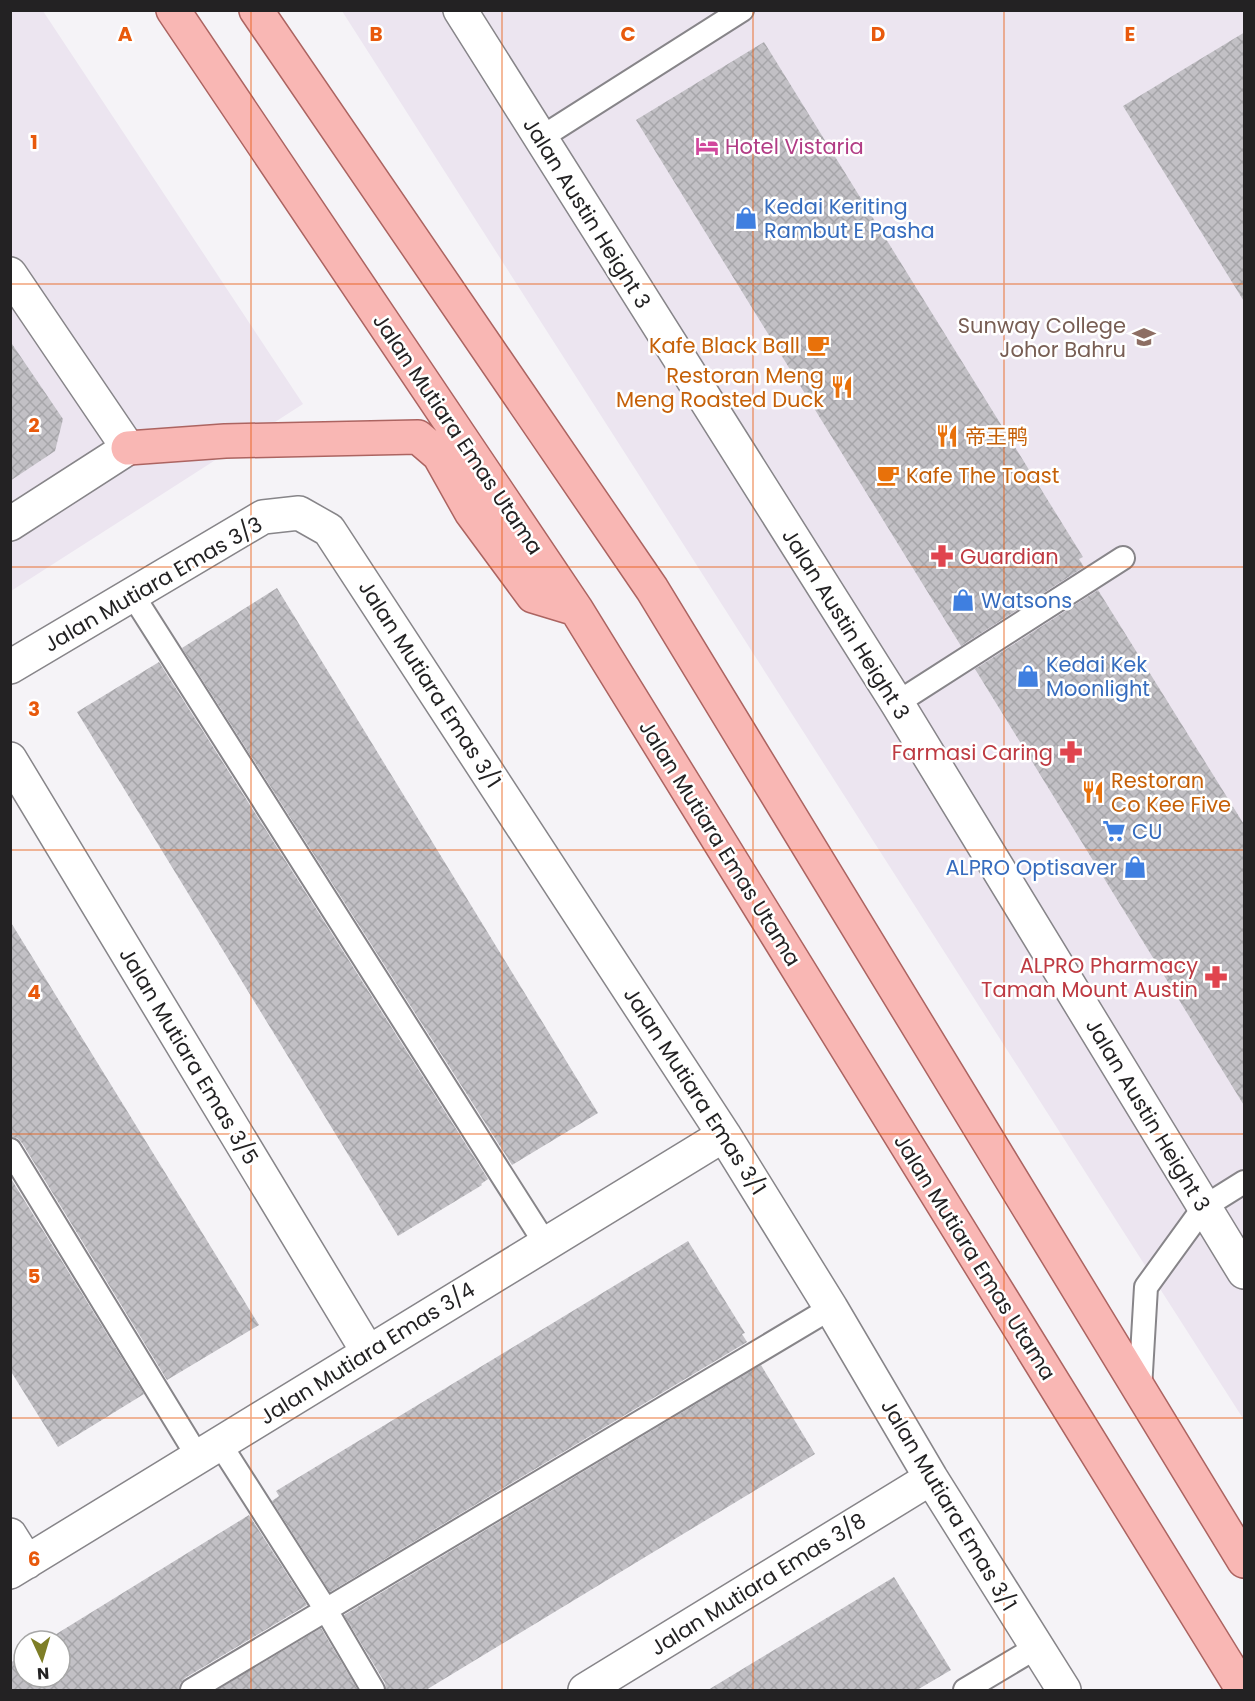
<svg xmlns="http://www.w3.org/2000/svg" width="1255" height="1701" viewBox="0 0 1255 1701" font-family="Poppins,'Noto Sans SC',sans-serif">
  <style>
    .built { fill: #ece5f0 }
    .building { fill: url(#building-cross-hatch) }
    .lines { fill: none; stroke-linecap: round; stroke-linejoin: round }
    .lane-casing { stroke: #878589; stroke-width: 26 }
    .street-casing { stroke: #878589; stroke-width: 36 }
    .primary-casing { stroke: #ac6461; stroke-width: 36 }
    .lane { stroke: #fff; stroke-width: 22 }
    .street { stroke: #fff; stroke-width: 33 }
    .primary { stroke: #f9b7b4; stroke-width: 33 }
    .grid { fill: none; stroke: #e8590c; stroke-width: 1.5; stroke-opacity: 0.55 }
    .labels { text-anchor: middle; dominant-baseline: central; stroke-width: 5; stroke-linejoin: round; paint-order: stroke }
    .hotel-label { font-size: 21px; fill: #b23c85; stroke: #fff; text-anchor: start }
    .shop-label { font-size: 21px; fill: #366cbe; stroke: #fff; text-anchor: start }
    .street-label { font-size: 21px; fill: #232223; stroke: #fff }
    .education-label { font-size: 21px; fill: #785e54; stroke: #fff; text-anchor: end }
    .food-label { font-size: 21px; fill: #c56008; stroke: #fff; text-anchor: start }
    .health-label { font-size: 21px; fill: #be3a42; stroke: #fff; text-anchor: end }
    .grid-label { font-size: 20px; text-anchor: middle; font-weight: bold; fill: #e8590c; stroke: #fff; stroke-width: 5; stroke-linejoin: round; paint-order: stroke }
  </style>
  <defs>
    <pattern id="building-cross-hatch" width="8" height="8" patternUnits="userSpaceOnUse" patternTransform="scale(1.5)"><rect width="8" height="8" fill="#c2c0c5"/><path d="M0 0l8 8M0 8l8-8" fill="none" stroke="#a6a5a9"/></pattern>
  </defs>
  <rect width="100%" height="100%" fill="#f5f3f7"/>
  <path class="built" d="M 11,11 L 43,11 L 303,404 L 11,591 Z
    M 342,11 L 1244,11 L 1244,1420 L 429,147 Z"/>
  <path class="building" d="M 1245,32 L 1245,303 L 1123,106 Z
    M 764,42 L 1083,557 L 1079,559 L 1084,567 L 961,646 L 636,120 Z
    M 10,341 L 63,419 L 55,451 L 10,481 Z
    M 277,588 L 598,1113 L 512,1165 L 182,648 Z
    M 1098,590 L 1245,826 L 1245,1107 L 975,669 Z
    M 159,662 L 488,1179 L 481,1184 L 482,1185 L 398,1236 L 77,712 Z
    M 10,921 L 259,1325 L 167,1380 L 22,1143 L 17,1138 L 10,1137 Z
    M 10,1177 L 144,1394 L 58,1447 L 10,1370 Z
    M 688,1241 L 745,1333 L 742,1334 L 747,1342 L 330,1592 L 272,1501 L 279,1496 L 276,1491 Z
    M 761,1365 L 815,1454 L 426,1690 L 386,1690 L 385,1683 L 344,1615 Z
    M 249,1515 L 307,1605 L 185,1678 L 180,1684 L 179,1690 L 10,1690 L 10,1663 L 24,1654 L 24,1677 L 60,1677 L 60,1641 L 45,1641 Z
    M 894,1577 L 951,1670 L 917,1690 L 708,1690 Z
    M 321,1628 L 358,1690 L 217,1690 Z"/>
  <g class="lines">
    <g class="lane-casing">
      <path id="lane" d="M 539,139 L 742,10
        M 132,594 L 545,1243
        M 897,703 L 1123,558
        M 10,1150 L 198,1457
        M 1140,1389 L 1146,1287 L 1204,1207 L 1244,1182
        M 220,1444 L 326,1610 L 373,1690
        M 192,1690 L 831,1308
        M 965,1690 L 1037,1647"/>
    </g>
    <g class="street-casing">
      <path id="street" d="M 460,10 L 897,703 L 1244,1272
        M 10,274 L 128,448 L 10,524
        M 10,667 L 263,517 L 299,513 L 329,530 L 724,1135 L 831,1308 L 931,1478 L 1064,1690
        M 10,759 L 368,1352
        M 10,1535 L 27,1562
        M 10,1572 L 724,1135
        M 585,1690 L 931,1478"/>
    </g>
    <g class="primary-casing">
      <path id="primary" d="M 173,10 L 576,609 L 1243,1690
        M 256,10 L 652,589 L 1244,1561
        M 128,448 L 225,441 L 418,437 L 439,455 L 471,512 L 533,596 L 576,609"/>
    </g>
    <use href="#lane" class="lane"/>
    <use href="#street" class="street"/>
    <use href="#primary" class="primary"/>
  </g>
  <path class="grid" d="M 251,10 L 251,1690M 502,10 L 502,1690M 753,10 L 753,1690M 1004,10 L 1004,1690M 10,284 L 1244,284M 10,567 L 1244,567M 10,850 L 1244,850M 10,1134 L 1244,1134M 10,1418 L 1244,1418"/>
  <defs>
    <g id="hotel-bare" transform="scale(1.8)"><path d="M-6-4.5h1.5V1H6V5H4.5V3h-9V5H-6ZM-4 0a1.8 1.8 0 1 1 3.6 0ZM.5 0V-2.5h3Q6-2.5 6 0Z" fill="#d1479c" stroke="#fff" stroke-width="2.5" paint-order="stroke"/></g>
    <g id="shop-bare" transform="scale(1.8)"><path d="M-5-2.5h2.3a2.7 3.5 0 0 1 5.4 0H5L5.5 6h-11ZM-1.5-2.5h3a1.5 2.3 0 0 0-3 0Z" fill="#3f7fe0" stroke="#fff" stroke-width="2.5" paint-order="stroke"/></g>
    <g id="university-bare" transform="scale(1.8)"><path d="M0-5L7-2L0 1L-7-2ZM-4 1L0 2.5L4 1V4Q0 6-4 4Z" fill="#8d6e63" stroke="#fff" stroke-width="2.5" paint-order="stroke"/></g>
    <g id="cafe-bare" transform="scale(1.8)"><path d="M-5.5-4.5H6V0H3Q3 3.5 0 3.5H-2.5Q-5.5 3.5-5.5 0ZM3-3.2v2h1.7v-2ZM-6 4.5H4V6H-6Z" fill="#e8710a" stroke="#fff" stroke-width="2.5" paint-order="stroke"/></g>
    <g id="restaurant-bare" transform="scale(1.8)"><path d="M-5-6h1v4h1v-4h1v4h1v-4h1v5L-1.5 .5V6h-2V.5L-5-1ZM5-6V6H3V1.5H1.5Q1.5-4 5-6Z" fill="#e8710a" stroke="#fff" stroke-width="2.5" paint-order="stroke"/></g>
    <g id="pharmacy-bare" transform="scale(1.8)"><path d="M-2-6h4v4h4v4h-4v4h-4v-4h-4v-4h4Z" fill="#e0444e" stroke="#fff" stroke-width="2.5" paint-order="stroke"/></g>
    <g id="supermarket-bare" transform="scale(1.8)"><path d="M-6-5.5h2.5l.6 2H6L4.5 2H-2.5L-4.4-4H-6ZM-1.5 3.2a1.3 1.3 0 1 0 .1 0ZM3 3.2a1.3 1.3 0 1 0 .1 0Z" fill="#3f7fe0" stroke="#fff" stroke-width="2.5" paint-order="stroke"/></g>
  </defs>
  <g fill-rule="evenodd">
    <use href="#hotel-bare" x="707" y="146"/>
    <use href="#shop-bare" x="746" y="218"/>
    <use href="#university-bare" x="1144" y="337"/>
    <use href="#cafe-bare" x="818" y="345"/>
    <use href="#restaurant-bare" x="842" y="387"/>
    <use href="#restaurant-bare" x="947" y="436"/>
    <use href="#cafe-bare" x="888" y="475"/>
    <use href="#pharmacy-bare" x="942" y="556"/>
    <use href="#shop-bare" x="963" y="600"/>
    <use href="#shop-bare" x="1028" y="676"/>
    <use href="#pharmacy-bare" x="1071" y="752"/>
    <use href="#restaurant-bare" x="1093" y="792"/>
    <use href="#supermarket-bare" x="1114" y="831"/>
    <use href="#shop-bare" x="1135" y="867"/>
    <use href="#pharmacy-bare" x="1216" y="977"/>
  </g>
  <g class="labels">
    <g class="hotel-label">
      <text x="725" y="146">Hotel Vistaria</text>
    </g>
    <g class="shop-label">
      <text x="764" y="206">Kedai Keriting<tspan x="764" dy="24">Rambut E Pasha</tspan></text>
      <text x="981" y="600">Watsons</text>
      <text x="1046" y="664">Kedai Kek<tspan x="1046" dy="24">Moonlight</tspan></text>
      <text x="1132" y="831">CU</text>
      <text x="1117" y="867" text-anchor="end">ALPRO Optisaver</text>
    </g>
    <g class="street-label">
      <text transform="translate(587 213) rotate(58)">Jalan Austin Height 3</text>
      <text transform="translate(458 434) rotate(56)">Jalan Mutiara Emas Utama</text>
      <text transform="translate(153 584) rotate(-30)">Jalan Mutiara Emas 3/3</text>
      <text transform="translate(846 624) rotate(58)">Jalan Austin Height 3</text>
      <text transform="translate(430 684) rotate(57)">Jalan Mutiara Emas 3/1</text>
      <text transform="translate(720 843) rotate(58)">Jalan Mutiara Emas Utama</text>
      <text transform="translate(189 1056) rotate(59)">Jalan Mutiara Emas 3/5</text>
      <text transform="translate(695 1091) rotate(57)">Jalan Mutiara Emas 3/1</text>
      <text transform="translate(1148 1115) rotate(59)">Jalan Austin Height 3</text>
      <text transform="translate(975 1257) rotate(58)">Jalan Mutiara Emas Utama</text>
      <text transform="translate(367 1353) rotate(-32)">Jalan Mutiara Emas 3/4</text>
      <text transform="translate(949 1505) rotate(59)">Jalan Mutiara Emas 3/1</text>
      <text transform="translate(758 1584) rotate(-32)">Jalan Mutiara Emas 3/8</text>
    </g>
    <g class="education-label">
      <text x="1126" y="325">Sunway College<tspan x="1126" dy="24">Johor Bahru</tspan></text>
    </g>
    <g class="food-label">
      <text x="800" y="345" text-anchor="end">Kafe Black Ball</text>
      <text x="824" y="375" text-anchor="end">Restoran Meng<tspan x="824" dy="24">Meng Roasted Duck</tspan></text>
      <text x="965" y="436">帝王鸭</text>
      <text x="906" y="475">Kafe The Toast</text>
      <text x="1111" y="780">Restoran<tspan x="1111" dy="24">Co Kee Five</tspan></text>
    </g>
    <g class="health-label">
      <text x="960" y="556" text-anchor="start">Guardian</text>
      <text x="1053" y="752">Farmasi Caring</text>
      <text x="1198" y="965">ALPRO Pharmacy<tspan x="1198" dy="24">Taman Mount Austin</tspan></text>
    </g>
  </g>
  <g class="grid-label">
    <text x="125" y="41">A</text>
    <text x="376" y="41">B</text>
    <text x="628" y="41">C</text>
    <text x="878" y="41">D</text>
    <text x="1130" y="41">E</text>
    <text x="34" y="149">1</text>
    <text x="34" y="432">2</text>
    <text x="34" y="716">3</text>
    <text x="34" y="999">4</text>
    <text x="34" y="1283">5</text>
    <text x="34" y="1566">6</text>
  </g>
  <rect width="1255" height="1701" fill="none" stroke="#232223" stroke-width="24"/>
  <g transform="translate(42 1659) rotate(176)"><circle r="28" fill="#ffffff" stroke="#a7a7a7" stroke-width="1.5"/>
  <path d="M0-4.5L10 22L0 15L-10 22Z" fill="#7e7e26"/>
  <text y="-9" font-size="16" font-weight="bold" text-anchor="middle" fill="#232223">N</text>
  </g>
</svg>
